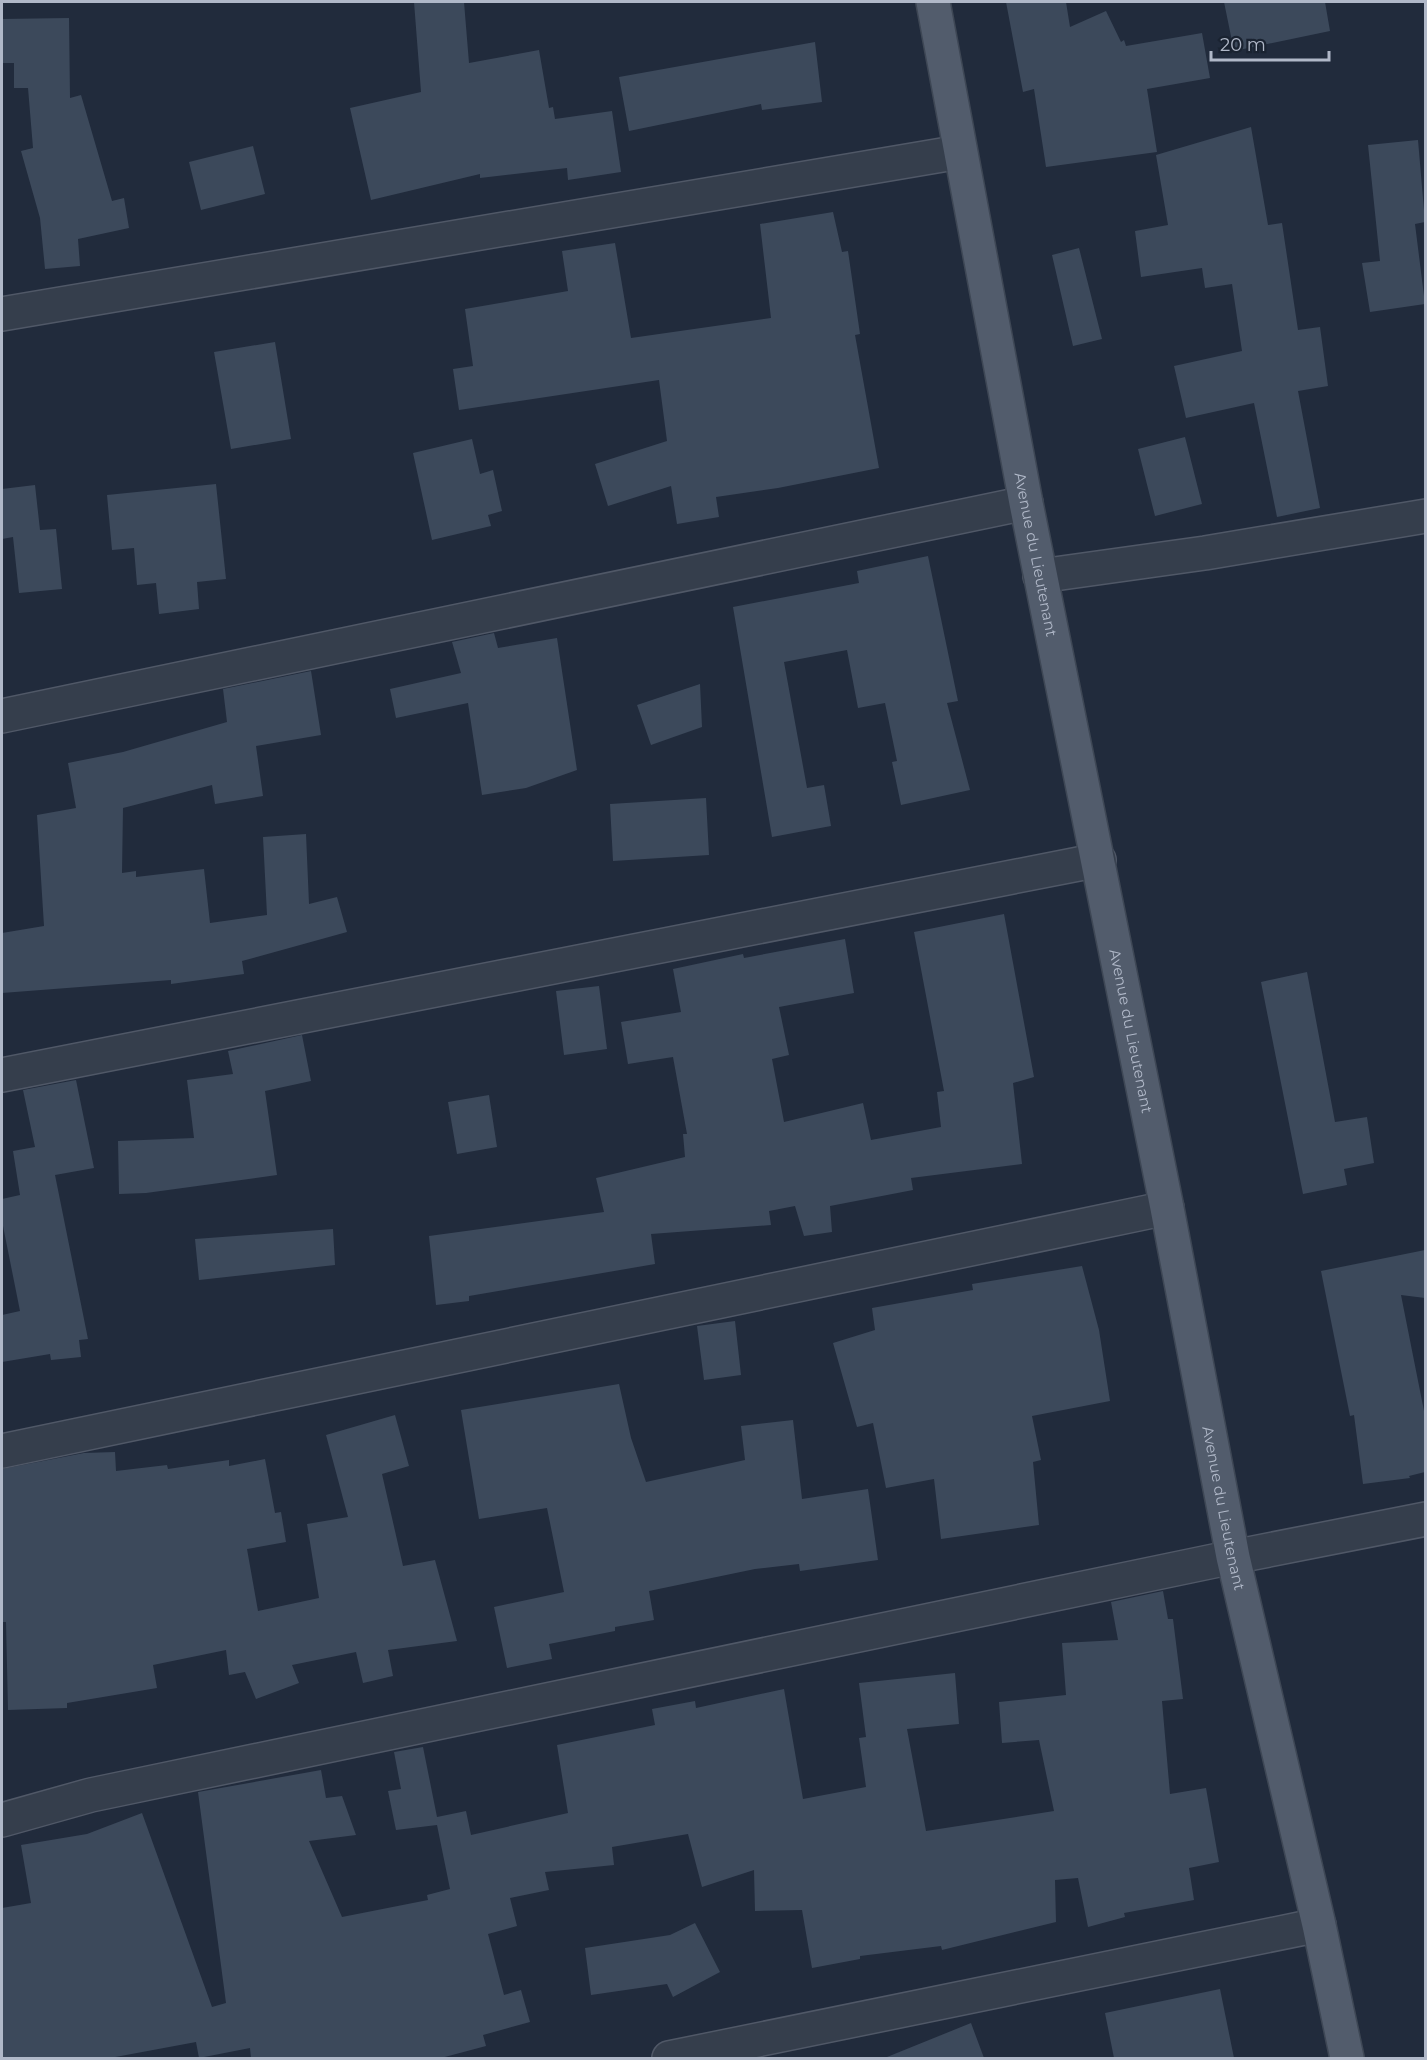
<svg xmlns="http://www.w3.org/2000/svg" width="1427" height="2060" viewBox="0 0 1427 2060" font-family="Montserrat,sans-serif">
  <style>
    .building { fill: #3c495b }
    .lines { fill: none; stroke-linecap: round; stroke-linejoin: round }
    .minor-casing { stroke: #505867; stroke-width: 36 }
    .tertiary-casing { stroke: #505867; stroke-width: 36 }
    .primary-casing { stroke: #3e4755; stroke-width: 36 }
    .minor { stroke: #353e4c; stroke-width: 33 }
    .tertiary { stroke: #353e4c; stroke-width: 33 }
    .primary { stroke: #525c6c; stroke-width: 33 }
    .labels { text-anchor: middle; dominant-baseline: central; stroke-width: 4.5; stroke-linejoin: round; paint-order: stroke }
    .street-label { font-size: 15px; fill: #b0b8c8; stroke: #1a2331 }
  </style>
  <rect width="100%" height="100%" fill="#212b3c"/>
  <path class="building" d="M 414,2 L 464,2 L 469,63 L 539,50 L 549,108 L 553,107 L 555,119 L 612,111 L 621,172 L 568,180 L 567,168 L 480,178 L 480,174 L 371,200 L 350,108 L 421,92 Z
    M 1006,2 L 1066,2 L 1070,27 L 1106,11 L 1121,42 L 1124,40 L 1126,46 L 1202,33 L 1210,78 L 1147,89 L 1157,152 L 1046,167 L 1034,89 L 1023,92 Z
    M 1224,2 L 1325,2 L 1330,31 L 1234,51 Z
    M 69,18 L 70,98 L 81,95 L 112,201 L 124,198 L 129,228 L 78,239 L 80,266 L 45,269 L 40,218 L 21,151 L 33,148 L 28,88 L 14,88 L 14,63 L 2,63 L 2,19 Z
    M 815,42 L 822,102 L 762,110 L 761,104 L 629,131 L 619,77 Z
    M 1251,127 L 1268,225 L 1282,223 L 1298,330 L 1320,327 L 1328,386 L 1298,391 L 1320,508 L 1277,517 L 1254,403 L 1186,418 L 1174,366 L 1242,351 L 1232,284 L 1205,288 L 1202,268 L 1141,277 L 1135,231 L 1168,225 L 1156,155 Z
    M 1418,140 L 1425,222 L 1415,224 L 1425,304 L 1370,312 L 1362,263 L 1380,261 L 1368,145 Z
    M 253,146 L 265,194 L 201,210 L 189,162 Z
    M 833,212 L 842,252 L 848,251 L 860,334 L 855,335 L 879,468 L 778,488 L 716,497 L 719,517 L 677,524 L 671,486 L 608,506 L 595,464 L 667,441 L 659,380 L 459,410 L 453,369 L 473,366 L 465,309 L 568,291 L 562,251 L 615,243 L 631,338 L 771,318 L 760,224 Z
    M 1079,248 L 1102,339 L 1073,346 L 1052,255 Z
    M 275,342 L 291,439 L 231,449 L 214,352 Z
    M 1185,437 L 1202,504 L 1155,516 L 1138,449 Z
    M 472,439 L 480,474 L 493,470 L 502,511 L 488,515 L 491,526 L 432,540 L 413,453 Z
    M 216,484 L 226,579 L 197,582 L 199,609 L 159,614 L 156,583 L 137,585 L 134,548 L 112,550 L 107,495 Z
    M 35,485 L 40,530 L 56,529 L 62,589 L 19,593 L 13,537 L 2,539 L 2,489 Z
    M 928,556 L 958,701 L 947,703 L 970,790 L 901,805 L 892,762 L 897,761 L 885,703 L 858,708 L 847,650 L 784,662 L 807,788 L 824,785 L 831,826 L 772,837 L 733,607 L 859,583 L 857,571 Z
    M 494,633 L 498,648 L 557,638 L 577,770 L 526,788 L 482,795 L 468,703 L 396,718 L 390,689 L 461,673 L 452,642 Z
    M 311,671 L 321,735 L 256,746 L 263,796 L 215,804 L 212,785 L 123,808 L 122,873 L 136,871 L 136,877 L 204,869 L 210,923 L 267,915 L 263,837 L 306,834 L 309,904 L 337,897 L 347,932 L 242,961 L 244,974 L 171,984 L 171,980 L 2,993 L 2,933 L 44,926 L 37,815 L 76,808 L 68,763 L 123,752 L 227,722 L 223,689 Z
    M 700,684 L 702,727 L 651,745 L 637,705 Z
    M 706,798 L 709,855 L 613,861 L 610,804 Z
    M 1004,914 L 1034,1077 L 1013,1083 L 1022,1164 L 911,1178 L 913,1190 L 830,1206 L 832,1232 L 804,1236 L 795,1206 L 769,1211 L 771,1225 L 651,1234 L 655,1264 L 469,1296 L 469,1301 L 436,1305 L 429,1236 L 604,1212 L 596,1178 L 685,1157 L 683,1134 L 687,1134 L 673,1057 L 628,1064 L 621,1022 L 681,1012 L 673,969 L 743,954 L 744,958 L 845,939 L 854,993 L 779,1007 L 789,1055 L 772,1059 L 784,1122 L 863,1103 L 871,1140 L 941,1127 L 937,1092 L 944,1091 L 914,932 Z
    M 1307,972 L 1335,1122 L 1367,1117 L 1374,1163 L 1344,1169 L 1347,1185 L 1303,1194 L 1261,982 Z
    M 599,986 L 607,1049 L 564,1055 L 556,991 Z
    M 302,1035 L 311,1081 L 265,1091 L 277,1175 L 146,1193 L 119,1194 L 118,1141 L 194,1138 L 187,1080 L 233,1074 L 228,1051 Z
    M 76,1080 L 94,1168 L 55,1175 L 88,1339 L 79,1340 L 81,1357 L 51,1360 L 50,1354 L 2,1362 L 2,1315 L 20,1311 L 2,1221 L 2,1199 L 20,1195 L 13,1151 L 35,1147 L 23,1090 Z
    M 489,1095 L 497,1147 L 457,1154 L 448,1102 Z
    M 333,1229 L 335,1265 L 199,1280 L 195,1239 Z
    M 1425,1250 L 1425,1298 L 1401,1295 L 1425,1416 L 1425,1472 L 1409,1476 L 1410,1478 L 1363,1484 L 1354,1415 L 1350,1416 L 1321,1271 Z
    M 1082,1266 L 1099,1330 L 1110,1401 L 1032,1416 L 1041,1460 L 1033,1462 L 1039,1525 L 941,1539 L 934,1479 L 886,1488 L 873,1423 L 857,1427 L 833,1343 L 875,1330 L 872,1308 L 973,1290 L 972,1284 Z
    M 735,1321 L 741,1375 L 704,1380 L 697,1326 Z
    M 619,1384 L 631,1438 L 646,1482 L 745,1460 L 741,1426 L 793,1420 L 802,1499 L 868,1489 L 878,1560 L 800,1571 L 799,1564 L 755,1569 L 649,1591 L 654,1620 L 615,1627 L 615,1631 L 549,1644 L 552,1659 L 507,1668 L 494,1607 L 564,1592 L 547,1508 L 479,1519 L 461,1410 Z
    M 395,1415 L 409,1466 L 382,1474 L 403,1566 L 435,1560 L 457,1641 L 388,1650 L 393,1676 L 363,1683 L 356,1652 L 292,1665 L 299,1683 L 256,1699 L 245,1672 L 229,1675 L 226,1650 L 153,1665 L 157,1688 L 67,1703 L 67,1708 L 8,1710 L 6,1622 L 2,1622 L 2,1469 L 84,1453 L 115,1452 L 116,1471 L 167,1465 L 168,1469 L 229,1460 L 229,1466 L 265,1459 L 275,1513 L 281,1512 L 286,1542 L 247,1549 L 258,1611 L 319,1598 L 307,1524 L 348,1517 L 326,1435 Z
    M 1163,1591 L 1168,1619 L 1173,1619 L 1183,1699 L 1162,1701 L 1170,1794 L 1206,1788 L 1219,1862 L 1189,1868 L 1194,1900 L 1124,1913 L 1125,1917 L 1088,1927 L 1078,1878 L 1055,1880 L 1056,1922 L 942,1950 L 941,1946 L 860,1956 L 860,1959 L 812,1968 L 802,1910 L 755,1911 L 754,1870 L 702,1887 L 688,1834 L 612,1847 L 614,1865 L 545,1872 L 549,1890 L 510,1898 L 517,1926 L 488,1934 L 504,1995 L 521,1990 L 530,2022 L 483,2035 L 486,2046 L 441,2058 L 251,2058 L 250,2048 L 199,2058 L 196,2042 L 110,2058 L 2,2058 L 2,1908 L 31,1903 L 21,1845 L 87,1834 L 142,1813 L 212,2007 L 226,2003 L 198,1792 L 321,1770 L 326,1798 L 342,1796 L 356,1835 L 309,1841 L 342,1917 L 428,1900 L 427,1895 L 450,1889 L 437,1825 L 396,1830 L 388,1791 L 401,1789 L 394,1752 L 423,1747 L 437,1817 L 466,1811 L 471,1835 L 568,1813 L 557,1745 L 655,1725 L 652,1709 L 695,1701 L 696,1708 L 784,1689 L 803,1799 L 866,1787 L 859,1738 L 866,1737 L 859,1683 L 955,1673 L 959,1724 L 907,1729 L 926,1831 L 1054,1811 L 1039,1740 L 1002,1743 L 999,1702 L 1066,1695 L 1062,1643 L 1118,1640 L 1111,1602 Z
    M 695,1923 L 720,1972 L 673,1997 L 667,1984 L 591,1995 L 585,1948 L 670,1935 Z
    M 1220,1989 L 1234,2058 L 1114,2058 L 1105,2013 Z
    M 971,2023 L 984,2058 L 888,2058 L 887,2057 Z"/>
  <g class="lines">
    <g class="minor-casing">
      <path id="minor" d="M 2,314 L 960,152
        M 2,716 L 1026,503
        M 2,1075 L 1099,860
        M 2,1820 L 91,1795 L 1233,1557 L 1426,1519
        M 669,2058 L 1319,1925"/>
    </g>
    <g class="tertiary-casing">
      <path id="tertiary" d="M 1040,576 L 1205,553 L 1426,516
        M 2,1451 L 1167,1208"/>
    </g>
    <g class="primary-casing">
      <g id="primary">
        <path id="s1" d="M 933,2 L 1026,503 L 1167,1208 L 1233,1557 L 1319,1925 L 1347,2058"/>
      </g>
    </g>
    <use href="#minor" class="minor"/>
    <use href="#tertiary" class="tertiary"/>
    <use href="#primary" class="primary"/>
  </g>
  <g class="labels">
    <g class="street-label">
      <text stroke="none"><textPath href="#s1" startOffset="562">Avenue du Lieutenant</textPath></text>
      <text stroke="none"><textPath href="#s1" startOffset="1048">Avenue du Lieutenant</textPath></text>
      <text stroke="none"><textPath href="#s1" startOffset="1534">Avenue du Lieutenant</textPath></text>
    </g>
  </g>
  <rect width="1427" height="2060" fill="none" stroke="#b0b8c8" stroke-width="6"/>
  <path d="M1211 51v9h118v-9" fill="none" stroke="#b0b8c8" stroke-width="3"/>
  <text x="1220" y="51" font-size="18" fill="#b0b8c8" stroke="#1a2331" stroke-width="4.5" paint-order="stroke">20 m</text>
</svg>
